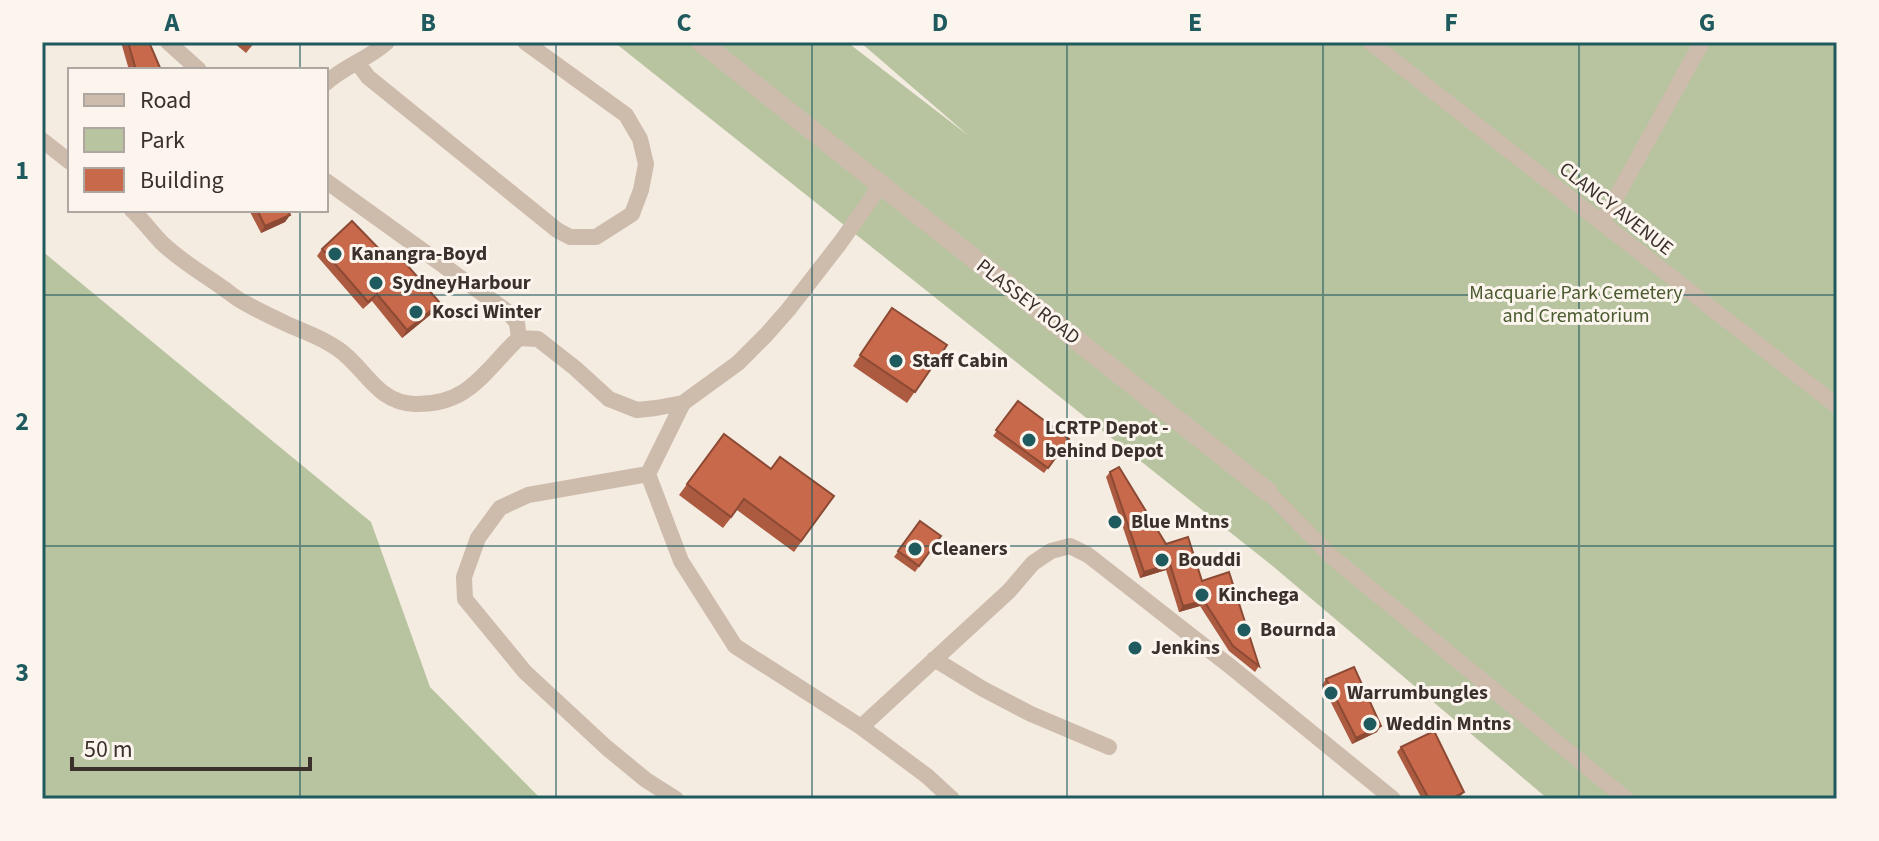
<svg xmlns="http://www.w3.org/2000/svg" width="1879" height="841" viewBox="0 0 1879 841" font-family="'Source Sans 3',sans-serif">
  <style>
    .green { fill: #b8c4a0 }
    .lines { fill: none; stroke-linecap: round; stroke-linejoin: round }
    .path { stroke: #b9a596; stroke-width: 5; stroke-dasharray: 4 4; stroke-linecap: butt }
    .service { stroke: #cdbbac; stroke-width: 16 }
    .minor { stroke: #cdbbac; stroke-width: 20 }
    .wall { fill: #ac5a40 }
    .shaded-wall { fill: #8c4a34 }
    .building { fill: #c8694b; stroke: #8c4a34; stroke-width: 2 }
    .grid { fill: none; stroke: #1f5a5e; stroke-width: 2; stroke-opacity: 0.55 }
    .poi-dot { fill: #1f5a5e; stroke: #fbf5ee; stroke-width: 3 }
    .labels { text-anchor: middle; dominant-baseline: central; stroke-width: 6; stroke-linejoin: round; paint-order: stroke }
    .street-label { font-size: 20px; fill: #3b302b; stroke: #fbf5ee }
    .poi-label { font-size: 20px; font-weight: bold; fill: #3b302b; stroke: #fbf5ee; text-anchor: start }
    .park-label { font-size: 20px; fill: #4a5a2e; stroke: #fbf5ee }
    .neatline { fill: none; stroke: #1f5a5e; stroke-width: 3 }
    .grid-label { font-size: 26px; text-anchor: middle; font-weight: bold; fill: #1f5a5e }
  </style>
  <rect width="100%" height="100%" fill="#f4ebe1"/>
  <path class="green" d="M 614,42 L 847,42 L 969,136 L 860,42 L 1837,42 L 1837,799 L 1548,799 L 1275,568 Z
    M 42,251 L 371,522 L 430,687 L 541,799 L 42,799 Z"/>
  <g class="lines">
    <path class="path" d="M 42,798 L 45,799"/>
    <path class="service" d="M 168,42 L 199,70
      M 1370,42 L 1837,406
      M 357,62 L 368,77 L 557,230 L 570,237 L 596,237 L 632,214 L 641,190 L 646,164 L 640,139 L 626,115 L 525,42
      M 326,83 C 344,66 369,59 387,42
      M 42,140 L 70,162
      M 326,181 L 508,312 L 517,323 L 519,338
      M 132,210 C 143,220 151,232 161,242 C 178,259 200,272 220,286 C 228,291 236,299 245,303 C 259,311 274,318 289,325 C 307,333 321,337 338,349 C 365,367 376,403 415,404 C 470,405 484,371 519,338 L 538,339 L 575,368 L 609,399 L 637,410 L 656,408 L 683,403 L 738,363 L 766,335 L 788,310 L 840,243 L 881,185
      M 1602,223 L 1702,42
      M 683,403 L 648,474 L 681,561 L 735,646 L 861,727 L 927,776 L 952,799
      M 648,474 L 528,495 L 500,508 L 478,538 L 464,577 L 465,599 L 525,672 L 607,748 L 646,780 L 676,799
      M 1268,492 L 1332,557 L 1626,799
      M 934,659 L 983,689 L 1031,714 L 1109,747
      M 861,727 L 1009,591 L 1033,563 L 1051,551 L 1070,546 L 1088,555 L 1231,667 L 1393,799"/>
    <path class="minor" d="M 701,42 L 1268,492"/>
  </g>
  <path class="wall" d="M 121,42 L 149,42 L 161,70 L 129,70 Z
    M 233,42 L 255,42 L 246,53 Z
    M 249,210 L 288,210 L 290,215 L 285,222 L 261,233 Z
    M 322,249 L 387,257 L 440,303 L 435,311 L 402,338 L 372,301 L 363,309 L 317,256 Z
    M 892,308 L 947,345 L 907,403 L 853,366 Z
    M 1018,401 L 1069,439 L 1044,473 L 993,436 Z
    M 724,434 L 771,469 L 834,496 L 794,552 L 737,510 L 723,528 L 679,495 Z
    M 1110,472 L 1166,544 L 1259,666 L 1255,672 L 1229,651 L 1200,606 L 1179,612 L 1166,570 L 1140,578 L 1106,477 Z
    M 920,521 L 941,536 L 915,572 L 894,557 Z
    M 1326,679 L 1377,732 L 1352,744 L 1322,685 Z
    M 1401,747 L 1464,792 L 1460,797 L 1457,799 L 1422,799 L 1397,752 Z"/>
  <path class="shaded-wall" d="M 290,215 L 285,222 L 261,233 L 265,226 Z
    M 440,303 L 435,311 L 402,338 L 407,330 Z
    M 1170,564 L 1166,570 L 1140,578 L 1144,572 Z
    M 1204,601 L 1200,606 L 1179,612 L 1183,606 Z
    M 1381,726 L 1377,732 L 1352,744 L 1356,738 Z"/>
  <path class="building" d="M 128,42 L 149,42 L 161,70 L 136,70 Z
    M 257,210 L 288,210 L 290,215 L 265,226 Z
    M 352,221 L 387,257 L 394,250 L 440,303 L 407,330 L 377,294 L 368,302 L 322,249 Z
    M 892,308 L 947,345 L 915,392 L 860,355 Z
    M 1018,401 L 1069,439 L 1048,468 L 996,430 Z
    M 724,434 L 771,469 L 780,457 L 834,496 L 801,541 L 744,499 L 731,517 L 687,484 Z
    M 1119,467 L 1166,544 L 1188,537 L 1202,581 L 1229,572 L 1259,666 L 1233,646 L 1204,601 L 1183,606 L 1170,564 L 1144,572 L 1110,472 Z
    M 920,521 L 941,536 L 919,566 L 898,551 Z
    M 1354,667 L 1381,726 L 1356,738 L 1326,679 Z
    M 1434,731 L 1464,792 L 1451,799 L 1429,799 L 1401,747 Z"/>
  <path class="grid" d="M 300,42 L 300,70M 556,42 L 556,799M 812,42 L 812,799M 1067,42 L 1067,799M 1323,42 L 1323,799M 1579,42 L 1579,799M 300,210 L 300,799M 42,295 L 1837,295M 42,546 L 1837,546"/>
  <g class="poi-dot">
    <circle cx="335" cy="254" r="8"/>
    <circle cx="376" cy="283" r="8"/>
    <circle cx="416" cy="312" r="8"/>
    <circle cx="896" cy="361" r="8"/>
    <circle cx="1029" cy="440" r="8"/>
    <circle cx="1115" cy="522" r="8"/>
    <circle cx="915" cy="549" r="8"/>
    <circle cx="1162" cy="560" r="8"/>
    <circle cx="1202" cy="595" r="8"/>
    <circle cx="1244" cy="630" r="8"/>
    <circle cx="1135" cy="648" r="8"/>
    <circle cx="1331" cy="693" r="8"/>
    <circle cx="1370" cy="724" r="8"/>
  </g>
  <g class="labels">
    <g class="street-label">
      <text transform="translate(1616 209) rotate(38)">CLANCY AVENUE</text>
      <text transform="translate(1028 302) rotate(38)">PLASSEY ROAD</text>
    </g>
    <g class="poi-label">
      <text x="351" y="254">Kanangra-Boyd</text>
      <text x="392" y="283">SydneyHarbour</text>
      <text x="432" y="312">Kosci Winter</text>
      <text x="912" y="361">Staff Cabin</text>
      <text x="1045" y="428">LCRTP Depot -<tspan x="1045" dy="23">behind Depot</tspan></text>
      <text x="1131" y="522">Blue Mntns</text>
      <text x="931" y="549">Cleaners</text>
      <text x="1178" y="560">Bouddi</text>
      <text x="1218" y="595">Kinchega</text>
      <text x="1260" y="630">Bournda</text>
      <text x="1151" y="648">Jenkins</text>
      <text x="1347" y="693">Warrumbungles</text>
      <text x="1386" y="724">Weddin Mntns</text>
    </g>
    <g class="park-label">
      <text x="1576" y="293">Macquarie Park Cemetery<tspan x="1576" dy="23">and Crematorium</tspan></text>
    </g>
  </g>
  <rect width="1879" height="841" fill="none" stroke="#fbf5ee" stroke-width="88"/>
  <rect x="68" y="68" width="260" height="144" fill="#fbf5ee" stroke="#aea6a0" stroke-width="2"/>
  <rect x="84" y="94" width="40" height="12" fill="#cdbbac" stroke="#aea6a0" stroke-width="2"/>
  <text x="140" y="108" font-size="24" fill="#3b302b">Road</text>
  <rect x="84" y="128" width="40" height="24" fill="#b8c4a0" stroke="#aea6a0" stroke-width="2"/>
  <text x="140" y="148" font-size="24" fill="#3b302b">Park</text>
  <rect x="84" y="168" width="40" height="24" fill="#c8694b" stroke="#aea6a0" stroke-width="2"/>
  <text x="140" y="188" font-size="24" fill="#3b302b">Building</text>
  <path d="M72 757v12h238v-12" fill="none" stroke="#3b302b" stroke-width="4"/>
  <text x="84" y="757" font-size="24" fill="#3b302b" stroke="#fbf5ee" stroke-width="6" paint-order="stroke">50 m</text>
  <rect x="44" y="44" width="1791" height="753" class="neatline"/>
  <g class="grid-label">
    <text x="172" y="31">A</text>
    <text x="428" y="31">B</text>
    <text x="684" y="31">C</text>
    <text x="940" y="31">D</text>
    <text x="1195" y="31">E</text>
    <text x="1451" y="31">F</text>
    <text x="1707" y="31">G</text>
    <text x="22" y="179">1</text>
    <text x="22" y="430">2</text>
    <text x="22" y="681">3</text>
  </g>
</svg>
